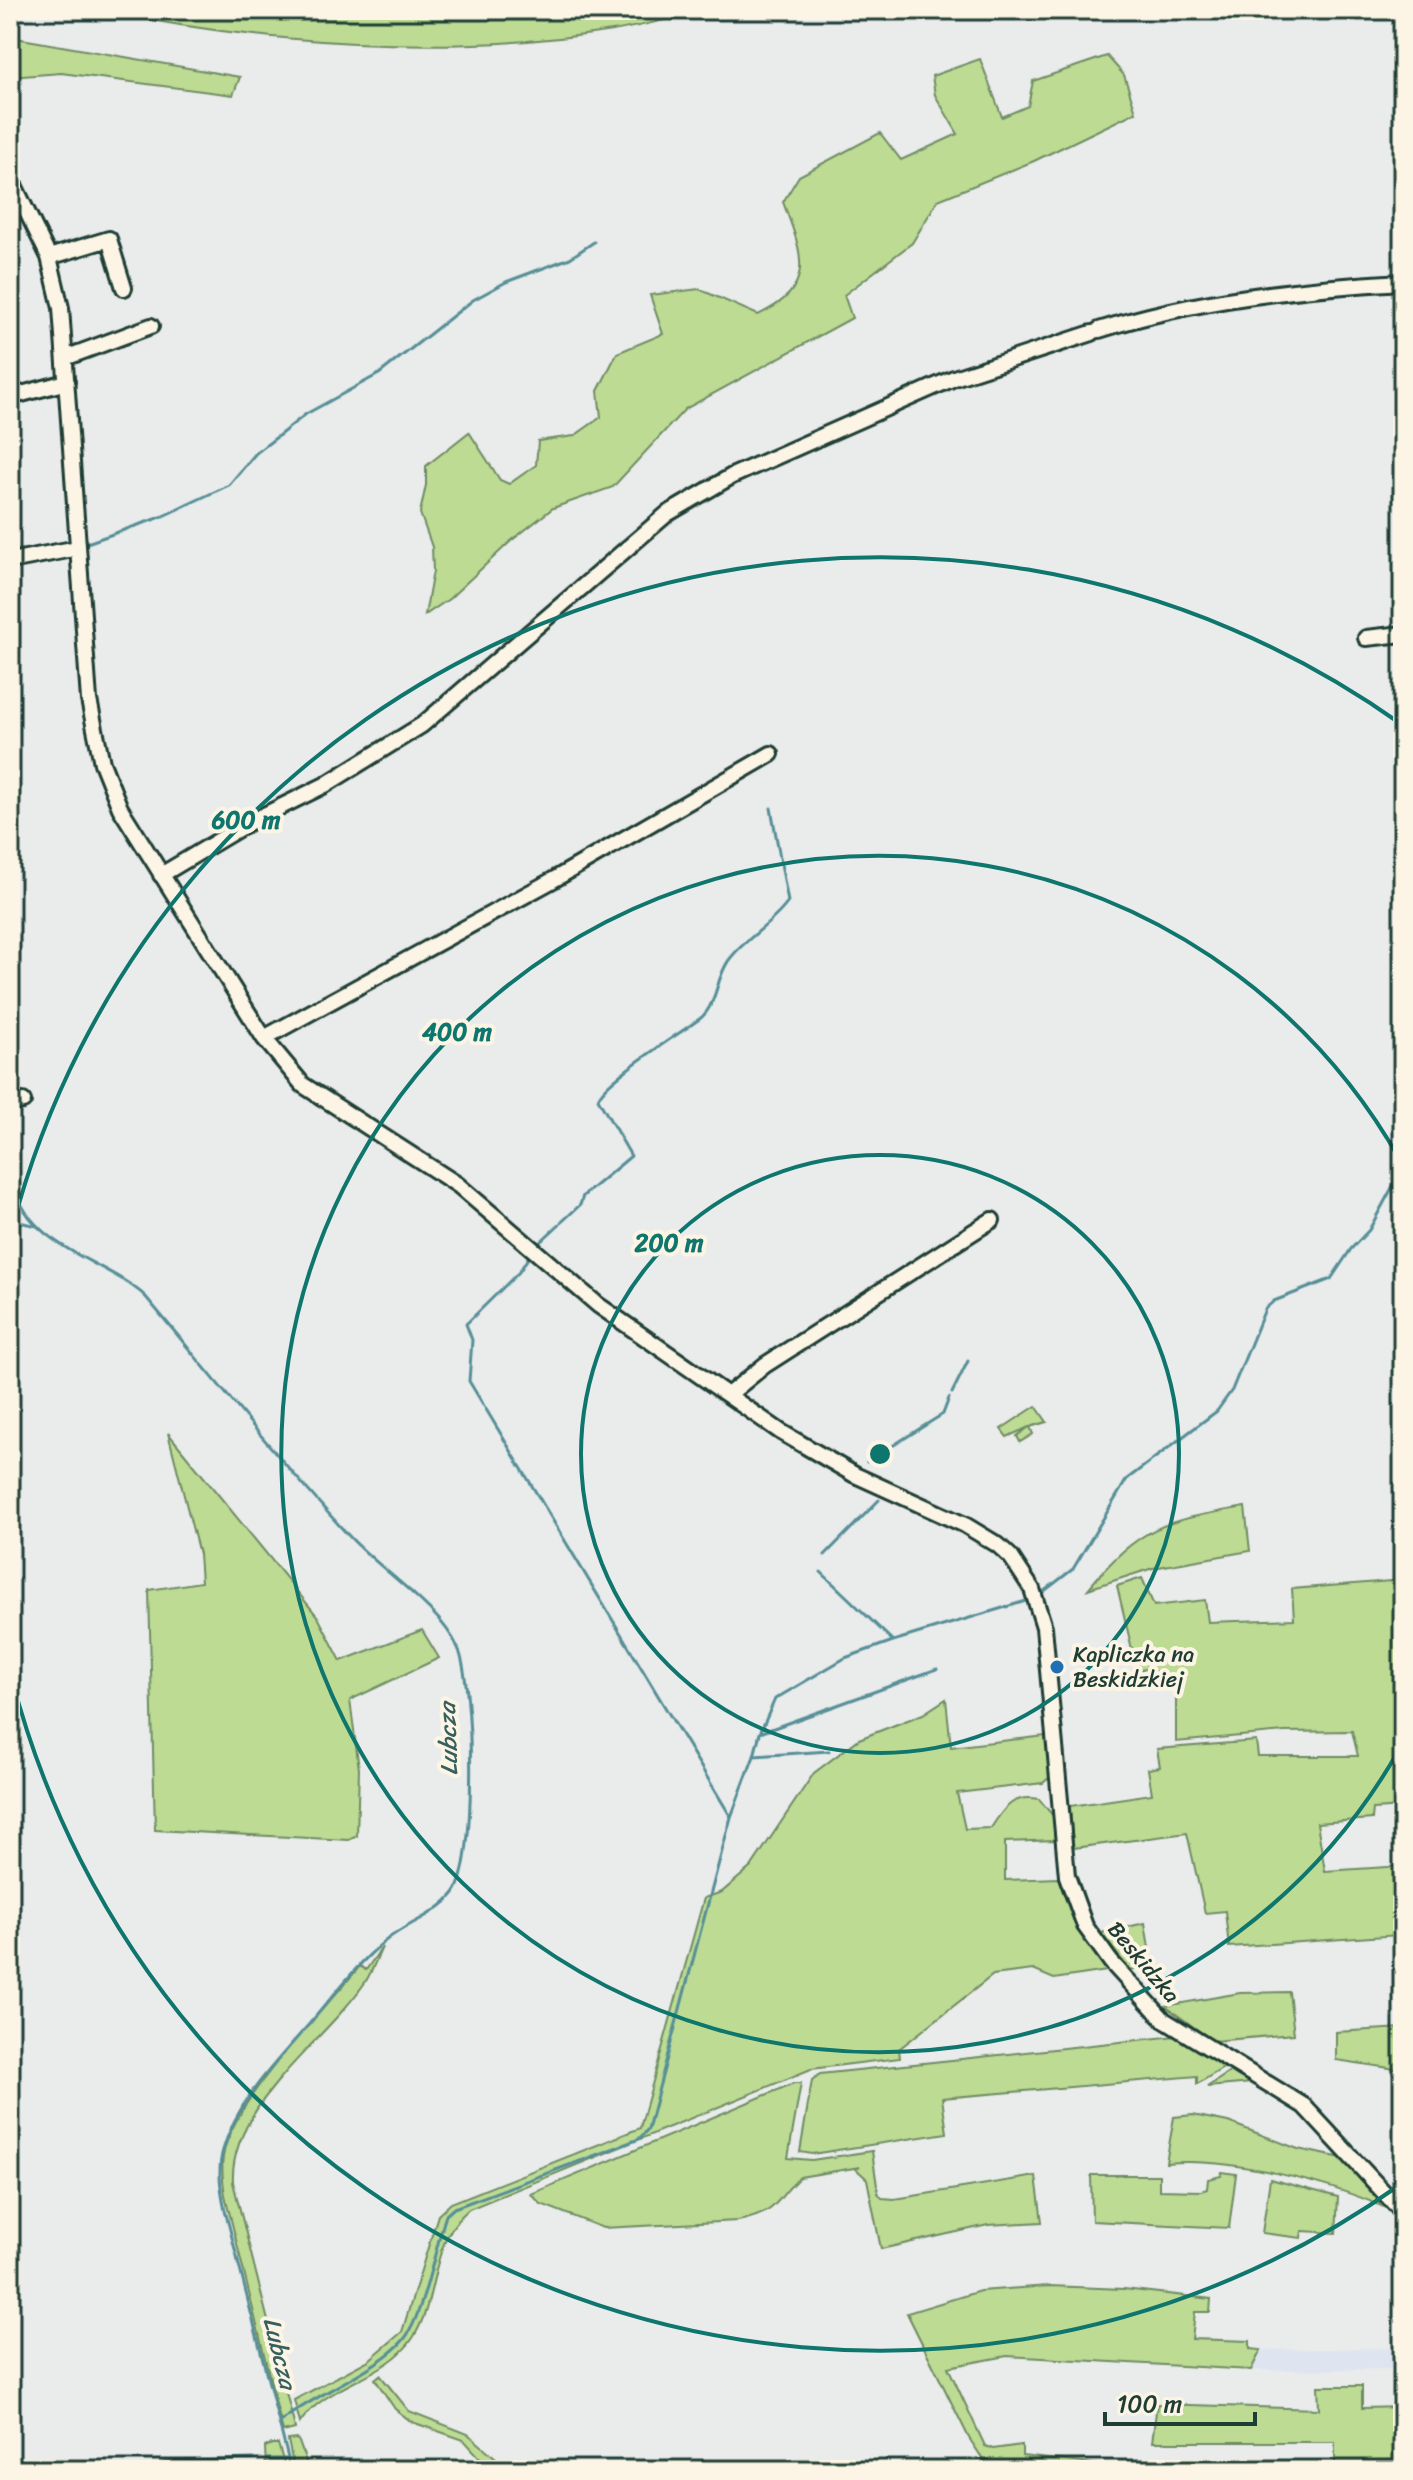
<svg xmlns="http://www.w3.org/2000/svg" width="1413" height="2480" viewBox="0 0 1413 2480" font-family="Sriracha,sans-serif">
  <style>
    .built { fill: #dee4f0 }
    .green { fill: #bddb93; stroke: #6e8c64; stroke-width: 2 }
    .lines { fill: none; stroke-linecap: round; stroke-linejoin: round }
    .stream { stroke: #568f97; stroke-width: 3 }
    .minor-casing { stroke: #1f3d34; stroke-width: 20 }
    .minor { stroke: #fcf5e5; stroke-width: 14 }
    .ring { fill: none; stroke: #0f766e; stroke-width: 4 }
    .poi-dot { fill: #1f6fb2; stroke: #fcf5e5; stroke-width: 3 }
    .labels { text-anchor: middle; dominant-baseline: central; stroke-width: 8; stroke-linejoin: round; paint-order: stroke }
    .poi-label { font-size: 22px; fill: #1f3d34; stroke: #fcf5e5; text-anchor: start }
    .street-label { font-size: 22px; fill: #1f3d34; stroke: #fcf5e5 }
    .water-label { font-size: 24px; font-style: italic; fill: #365f5d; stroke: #fcf5e5 }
    .centre { fill: #0f766e; stroke: #fcf5e5; stroke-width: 4 }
    .ring-label { font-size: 24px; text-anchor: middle; font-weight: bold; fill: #0f766e; stroke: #fcf5e5; stroke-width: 8; stroke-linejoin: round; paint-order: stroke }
  </style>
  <rect width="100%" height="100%" fill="#eaebeb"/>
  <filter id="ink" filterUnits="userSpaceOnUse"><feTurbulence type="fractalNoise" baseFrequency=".0125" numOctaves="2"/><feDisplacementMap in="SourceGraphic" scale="16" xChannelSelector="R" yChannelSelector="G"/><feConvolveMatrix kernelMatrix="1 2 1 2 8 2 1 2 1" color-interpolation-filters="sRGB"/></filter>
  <g filter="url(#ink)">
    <path class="built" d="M 1403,2348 L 1403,2369 L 1251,2370 L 1261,2350 Z"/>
    <path class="green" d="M 99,10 L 706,10 C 675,17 644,26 612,31 C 450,57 259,44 99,10 Z
      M 10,37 L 240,77 L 233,95 L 61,73 L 10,77 Z
      M 1107,56 L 1124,75 L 1136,112 L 1034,161 L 938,200 L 912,243 L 844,295 L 852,318 L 685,409 L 613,487 L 553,508 L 511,541 L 449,599 L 425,615 L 433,571 L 432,547 L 420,513 L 426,485 L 426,466 L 469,432 L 500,480 L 509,484 L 536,465 L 538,441 L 574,436 L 601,417 L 598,391 L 617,353 L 663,334 L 650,295 L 699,289 L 758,315 C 818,287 802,253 783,202 L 799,176 L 880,133 L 901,160 L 958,134 L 935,95 L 932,76 L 980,59 L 1002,117 L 1028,106 L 1033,81 Z
      M 1036,1406 L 1047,1422 L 1030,1427 L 1033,1434 L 1020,1442 L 1017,1436 L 1029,1427 L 1007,1437 L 1001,1429 Z
      M 168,1433 L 318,1617 L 341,1661 L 422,1630 L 439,1658 L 350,1700 L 359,1769 L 357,1836 L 349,1840 L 155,1830 L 149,1590 L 201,1582 L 199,1554 Z
      M 1245,1507 L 1250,1551 L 1153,1568 L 1088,1589 C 1141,1524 1165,1521 1245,1507 Z
      M 1142,1578 L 1154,1606 L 1205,1600 L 1208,1622 L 1294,1619 L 1292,1589 L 1403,1580 L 1403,1807 L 1373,1809 L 1372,1819 L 1317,1823 L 1325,1871 L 1403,1866 L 1403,1947 L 1399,1947 L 1399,1935 L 1229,1947 L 1225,1911 L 1205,1913 L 1187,1833 L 1073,1848 L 1070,1806 L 1152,1794 L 1148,1769 L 1160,1767 L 1157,1749 L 1256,1741 L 1258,1756 L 1358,1756 L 1352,1731 L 1284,1732 L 1176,1742 L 1176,1680 L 1149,1669 L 1137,1670 L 1117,1586 Z
      M 946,1699 L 951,1747 L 1045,1736 L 1051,1776 L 1043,1783 L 957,1793 L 965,1829 L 991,1828 C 1004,1807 1014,1794 1039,1799 L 1054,1817 L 1055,1840 L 1005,1842 L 1005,1880 L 1058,1878 L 1071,1913 L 1107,1971 L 1054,1979 L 1033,1970 L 993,1975 L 899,2049 L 900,2058 L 811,2069 L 469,2209 C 428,2243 440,2296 413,2338 C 386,2379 326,2383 300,2423 L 294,2400 L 369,2360 L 402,2332 L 438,2215 L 451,2203 L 640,2128 L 704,1898 L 722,1892 L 751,1867 L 814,1773 L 859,1739 L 923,1714 Z
      M 1145,1923 L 1151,1960 L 1130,1971 L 1101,1933 Z
      M 382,1947 C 377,1958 372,1971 366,1981 C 327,2040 229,2105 233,2182 L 294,2424 L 295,2429 L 283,2432 L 225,2195 C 223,2182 221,2170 223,2157 C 231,2101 323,2011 360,1966 L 366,1970 Z
      M 1289,1992 L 1294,2034 L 1213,2041 L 1165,2006 L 1240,1993 Z
      M 1403,2028 L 1403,2070 L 1336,2060 L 1336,2032 Z
      M 1176,2036 L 1225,2067 L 1197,2084 L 1197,2076 L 942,2098 L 947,2133 L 812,2154 L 800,2152 L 812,2080 L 820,2074 Z
      M 1233,2070 L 1251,2079 L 1251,2083 L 1207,2087 Z
      M 794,2083 L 801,2083 L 788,2158 L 812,2160 L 872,2151 L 878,2193 L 882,2198 L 895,2199 L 1036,2176 L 1042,2222 L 988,2225 L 881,2249 L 867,2179 L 856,2169 L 860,2167 L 800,2177 C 773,2201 781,2212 738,2221 L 603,2228 L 541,2204 L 531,2194 Z
      M 1193,2115 L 1228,2122 L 1298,2149 L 1342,2158 L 1384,2207 C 1327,2182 1228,2157 1166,2163 L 1174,2117 Z
      M 1222,2172 L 1236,2174 L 1229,2228 L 1092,2221 L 1091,2175 L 1159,2175 L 1159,2190 L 1201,2191 L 1207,2189 L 1208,2179 L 1221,2176 Z
      M 1270,2179 L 1338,2197 L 1336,2233 L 1302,2231 L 1301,2238 L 1262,2233 Z
      M 1049,2286 L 1124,2289 L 1211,2299 L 1210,2312 L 1195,2312 L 1192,2339 L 1250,2341 L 1250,2349 L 1261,2350 L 1251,2370 L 1007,2356 L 948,2367 L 985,2446 L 993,2449 L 1022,2445 L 1022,2456 L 1137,2469 L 1335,2463 L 1335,2442 L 1152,2442 L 1157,2404 L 1319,2409 L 1318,2386 L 1362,2386 L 1362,2408 L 1403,2407 L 1403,2470 L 990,2470 L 969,2438 L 907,2313 L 980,2291 Z
      M 380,2375 L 409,2411 L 468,2434 L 510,2470 L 491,2470 L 464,2440 L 412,2422 L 395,2409 L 375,2379 Z
      M 297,2439 L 299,2442 L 309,2470 L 294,2470 L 288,2440 Z
      M 272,2444 L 278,2444 L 286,2470 L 266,2470 L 265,2447 Z"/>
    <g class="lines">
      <path class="stream" d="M 87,543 L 161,517 L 229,485 L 256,453 L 282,433 L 306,414 L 379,374 L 473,300 L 506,282 L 570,258 L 594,242
        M 10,1088 L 11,1100
        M 11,1107 C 13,1133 8,1162 15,1188 C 31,1248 105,1260 145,1296 C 212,1376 278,1459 349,1536 C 381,1571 439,1606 458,1648 C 474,1683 477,1864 454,1893 C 437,1915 405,1924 385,1941 C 356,1965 335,1994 311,2022 C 278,2060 237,2100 223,2150 C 217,2171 221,2190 225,2210 L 291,2470
        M 10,1220 L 37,1226
        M 538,1244 L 580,1205 L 583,1196 L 631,1156 L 598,1099 C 602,1081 683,1032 702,1017 C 717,1003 716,978 729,960 C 745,938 772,925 788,902 L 771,808
        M 952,1393 L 968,1361
        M 867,1462 L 943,1414 L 949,1398
        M 825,1555 L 879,1500
        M 1043,1592 L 1073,1569 L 1127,1479 L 1217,1411 L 1232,1390 L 1265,1309 L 1274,1301 L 1331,1279 L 1351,1249 L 1369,1230 L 1393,1186
        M 893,1641 L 1026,1601
        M 760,1733 L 775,1699 L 845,1658 L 893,1641 L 821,1572
        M 754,1756 L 760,1733 L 937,1669
        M 731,1817 L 754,1756 L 829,1751
        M 279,2423 C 311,2395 391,2365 409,2332 C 424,2307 436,2246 446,2215 L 454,2208 L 639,2139 L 648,2129 L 731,1817 L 469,1381 L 472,1340 L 466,1324 L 519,1272 L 528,1258
        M 267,2459 L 287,2459
        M 147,2470 L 166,2462 L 253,2459"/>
      <g class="minor-casing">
        <path id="minor" d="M 10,177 L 49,257 L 61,308 L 89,700 L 102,763 L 120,808 L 264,1038 L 303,1085 L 458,1185 L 598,1305 L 781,1432 L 855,1475 L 965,1525 L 998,1545 L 1011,1557 L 1032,1589 L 1044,1627 L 1067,1876 L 1085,1926 L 1111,1962 L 1164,2020 L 1304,2106 L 1403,2213
          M 49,257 L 109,239 L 124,288
          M 1099,330 C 1197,299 1300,288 1403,282
          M 65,358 L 151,326
          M 10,397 L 67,382
          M 10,561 L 78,548
          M 1366,638 L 1403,634
          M 161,875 L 248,823 L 325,785 L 422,725 L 667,514 L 732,476 L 954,378 L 1092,333
          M 264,1038 L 553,880 L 771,754
          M 10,1104 L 23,1101
          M 728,1395 L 765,1365 L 992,1220"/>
      </g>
      <use href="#minor" class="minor"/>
    </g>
  </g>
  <g class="ring">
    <circle cx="880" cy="1454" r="299"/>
    <path d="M1400 1748A598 598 0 1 1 1400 1160"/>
    <path d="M1401 2184A897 897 0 0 1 12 1679M12 1229A897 897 0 0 1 1401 724"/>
  </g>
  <circle class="poi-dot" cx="1057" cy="1667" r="8"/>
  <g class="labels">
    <g class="poi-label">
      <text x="1073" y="1654">Kapliczka na<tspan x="1073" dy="25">Beskidzkiej</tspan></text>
    </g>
    <g class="street-label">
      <text transform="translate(1144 1962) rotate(50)">Beskidzka</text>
    </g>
    <g class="water-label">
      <text transform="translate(448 1739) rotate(-92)">Lubcza</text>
      <text transform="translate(280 2353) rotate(76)">Lubcza</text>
    </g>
  </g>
  <circle cx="880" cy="1454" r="12" class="centre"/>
  <g class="ring-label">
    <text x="246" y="828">600 m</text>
    <text x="457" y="1040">400 m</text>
    <text x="669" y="1251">200 m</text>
  </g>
  <rect width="1413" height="2480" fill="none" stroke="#fcf5e5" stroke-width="40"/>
  <rect x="20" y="20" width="1373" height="2440" fill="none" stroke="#1f3d34" stroke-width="3" filter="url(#ink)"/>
  <path d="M1105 2412v12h150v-12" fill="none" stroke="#1f3d34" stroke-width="4"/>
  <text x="1117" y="2412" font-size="24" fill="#1f3d34" stroke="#fcf5e5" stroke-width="6" paint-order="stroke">100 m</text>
</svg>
